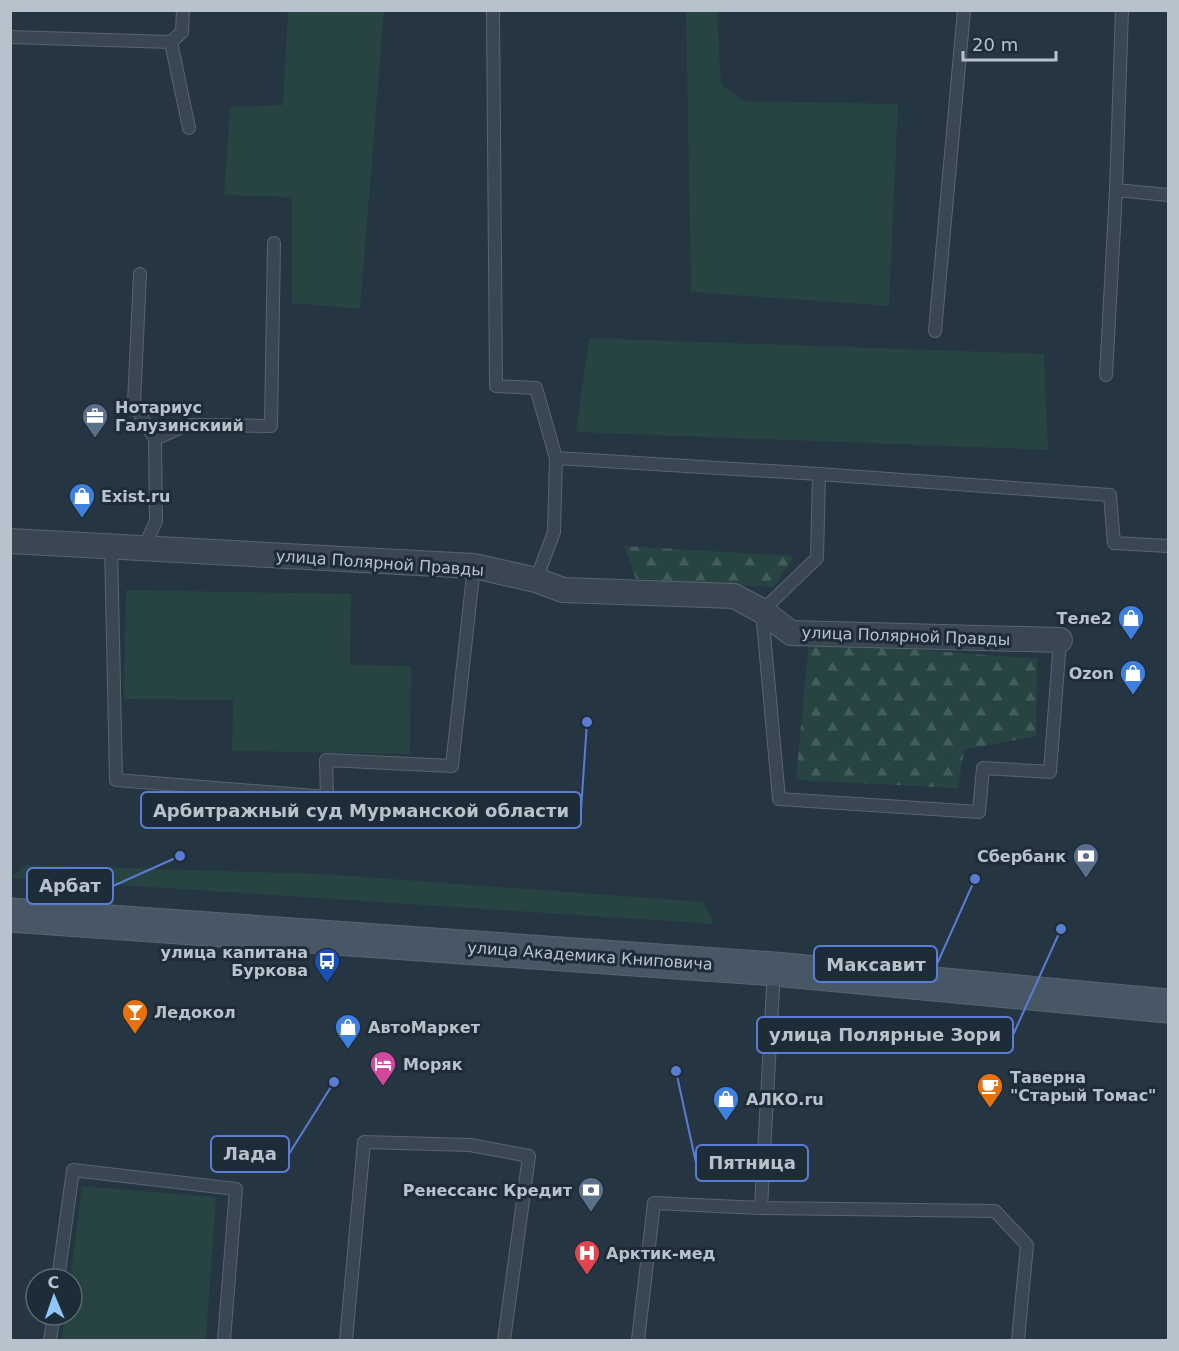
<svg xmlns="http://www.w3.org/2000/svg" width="1179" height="1351" viewBox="0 0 1179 1351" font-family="'DejaVu Sans',sans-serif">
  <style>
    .green { fill: #274342 }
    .forest { fill: url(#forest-firs) }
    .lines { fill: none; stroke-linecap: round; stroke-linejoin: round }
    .service-casing { stroke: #58656f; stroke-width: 14 }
    .minor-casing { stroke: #58656f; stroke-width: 26 }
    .secondary-casing { stroke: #58656f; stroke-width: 35 }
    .service { stroke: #3a4752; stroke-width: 12 }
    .minor { stroke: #3a4752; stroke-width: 24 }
    .secondary { stroke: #485765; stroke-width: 33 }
    .labels { text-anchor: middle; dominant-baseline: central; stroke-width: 6; stroke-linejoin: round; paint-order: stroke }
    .poi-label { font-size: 16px; font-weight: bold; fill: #b7c2cc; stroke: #1e2c37; text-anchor: start }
    .street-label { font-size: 16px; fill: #b7c2cc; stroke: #1e2c37 }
    .leader { fill: none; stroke: #5b7cd3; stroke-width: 2 }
    .callout-dot { fill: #5b7cd3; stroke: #1e2c37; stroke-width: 2 }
    .callout { fill: #1e2c37; stroke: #5b7cd3; stroke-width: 2 }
    .callout-label { font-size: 18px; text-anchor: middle; font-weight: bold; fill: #b7c2cc }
  </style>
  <defs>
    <pattern id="forest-firs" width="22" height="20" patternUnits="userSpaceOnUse" patternTransform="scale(1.5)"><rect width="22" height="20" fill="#274342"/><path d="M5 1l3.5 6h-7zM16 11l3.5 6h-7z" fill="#445c5c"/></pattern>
  </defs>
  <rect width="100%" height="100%" fill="#253642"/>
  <path class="green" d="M 288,11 L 384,11 L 360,309 L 292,303 L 292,197 L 224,195 L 230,107 L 283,105 Z
    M 686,11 L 717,11 L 721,84 L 744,101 L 898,104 L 889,306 L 691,292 Z
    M 589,338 L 1044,354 L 1048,450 L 576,432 Z
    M 126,590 L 351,594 L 350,665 L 411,666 L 410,754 L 232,751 L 233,700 L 124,699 Z
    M 25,865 L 323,874 L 704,902 L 714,924 L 12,878 Z
    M 82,1186 L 216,1197 L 206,1340 L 61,1340 L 65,1315 L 72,1315 L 72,1279 L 70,1279 Z"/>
  <path class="forest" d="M 624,546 L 794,556 L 774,587 L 636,579 Z
    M 809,641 L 1037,659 L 1036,736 L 964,750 L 958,788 L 796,780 Z"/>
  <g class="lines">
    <g class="service-casing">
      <path id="service" d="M 493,10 L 496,386 L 536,388 L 556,458 L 554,532 L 536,580
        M 10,37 L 171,42 L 182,32 L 183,10
        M 171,42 L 189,128
        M 1116,190 L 1168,195
        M 140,274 L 134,404 L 155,439 L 156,521 L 144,548
        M 935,331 L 964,10
        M 1106,375 L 1116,190 L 1122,10
        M 155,439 L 186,425 L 271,426 L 274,243
        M 556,458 L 819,474
        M 111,546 L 116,780 L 327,797 L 326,760 L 452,766 L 474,566
        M 1060,640 L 1050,772 L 983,768 L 979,812 L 779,799 L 762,611 L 817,558 L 819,474 L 1110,495 L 1114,543 L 1168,546
        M 761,1208 L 774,970
        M 58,1279 L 73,1170 L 236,1189 L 224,1340
        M 50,1340 L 54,1315
        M 346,1340 L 364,1142 L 470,1145 L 529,1156 L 504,1340
        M 638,1340 L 654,1203 L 761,1208 L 995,1211 L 1027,1245 L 1018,1340"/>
    </g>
    <g class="minor-casing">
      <path id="minor" d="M 10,541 L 474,566 L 536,580 L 563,590 L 734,596 L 762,611 L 791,633 L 1060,640"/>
    </g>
    <g class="secondary-casing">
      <path id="secondary" d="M 10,915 L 774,969 L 1168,1006"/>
    </g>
    <use href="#service" class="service"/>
    <use href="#minor" class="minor"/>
    <use href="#secondary" class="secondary"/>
  </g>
  <defs>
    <g id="office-pin" transform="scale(1.35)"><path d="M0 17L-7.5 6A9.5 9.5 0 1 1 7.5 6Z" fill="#5c6f8a" stroke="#1e2c37"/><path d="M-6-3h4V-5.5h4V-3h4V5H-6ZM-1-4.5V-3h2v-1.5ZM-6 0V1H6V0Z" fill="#fff"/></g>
    <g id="shop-pin" transform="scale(1.35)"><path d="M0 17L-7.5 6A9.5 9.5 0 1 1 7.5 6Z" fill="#3f7fe0" stroke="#1e2c37"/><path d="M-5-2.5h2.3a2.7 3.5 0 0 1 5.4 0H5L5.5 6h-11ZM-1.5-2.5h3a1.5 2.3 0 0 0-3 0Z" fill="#fff"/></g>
    <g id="bank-pin" transform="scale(1.35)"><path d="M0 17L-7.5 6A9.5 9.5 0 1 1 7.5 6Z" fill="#5c6f8a" stroke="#1e2c37"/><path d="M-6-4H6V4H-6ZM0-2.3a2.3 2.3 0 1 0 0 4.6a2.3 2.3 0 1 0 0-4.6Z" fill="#fff"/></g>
    <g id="bus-pin" transform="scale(1.35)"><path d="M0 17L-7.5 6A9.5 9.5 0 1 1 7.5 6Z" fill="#1a4fb4" stroke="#1e2c37"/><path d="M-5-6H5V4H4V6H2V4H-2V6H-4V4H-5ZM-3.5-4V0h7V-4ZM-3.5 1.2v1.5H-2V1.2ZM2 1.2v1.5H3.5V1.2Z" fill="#fff"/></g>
    <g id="bar-pin" transform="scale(1.35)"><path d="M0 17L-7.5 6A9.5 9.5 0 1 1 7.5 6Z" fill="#e8710a" stroke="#1e2c37"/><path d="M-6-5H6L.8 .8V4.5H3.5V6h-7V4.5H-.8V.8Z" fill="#fff"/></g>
    <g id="hotel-pin" transform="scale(1.35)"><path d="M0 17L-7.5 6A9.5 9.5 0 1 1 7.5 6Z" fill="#d1479c" stroke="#1e2c37"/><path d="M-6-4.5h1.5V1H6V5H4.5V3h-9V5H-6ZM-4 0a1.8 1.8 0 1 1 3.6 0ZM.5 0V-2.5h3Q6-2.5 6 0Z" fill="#fff"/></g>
    <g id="cafe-pin" transform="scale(1.35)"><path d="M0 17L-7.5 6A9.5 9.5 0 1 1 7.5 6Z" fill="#e8710a" stroke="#1e2c37"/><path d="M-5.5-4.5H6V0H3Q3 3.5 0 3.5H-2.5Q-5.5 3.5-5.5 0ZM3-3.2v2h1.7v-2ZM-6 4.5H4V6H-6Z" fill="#fff"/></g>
    <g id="hospital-pin" transform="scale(1.35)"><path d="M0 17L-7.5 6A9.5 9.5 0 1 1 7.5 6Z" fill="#e0444e" stroke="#1e2c37"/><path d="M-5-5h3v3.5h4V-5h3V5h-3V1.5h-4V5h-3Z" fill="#fff"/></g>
  </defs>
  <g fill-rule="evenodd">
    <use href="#office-pin" x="95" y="416"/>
    <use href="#shop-pin" x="82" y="496"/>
    <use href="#shop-pin" x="1131" y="618"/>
    <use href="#shop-pin" x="1133" y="673"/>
    <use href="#bank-pin" x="1086" y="856"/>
    <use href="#bus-pin" x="327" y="961"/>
    <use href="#bar-pin" x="135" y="1012"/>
    <use href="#shop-pin" x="348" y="1027"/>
    <use href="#hotel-pin" x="383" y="1064"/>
    <use href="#cafe-pin" x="990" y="1086"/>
    <use href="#shop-pin" x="726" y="1099"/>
    <use href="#bank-pin" x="591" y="1190"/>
    <use href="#hospital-pin" x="587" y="1253"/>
  </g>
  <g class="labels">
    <g class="poi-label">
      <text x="115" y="407">Нотариус<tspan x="115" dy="18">Галузинскиий</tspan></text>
      <text x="101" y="496">Exist.ru</text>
      <text x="1112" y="618" text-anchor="end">Теле2</text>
      <text x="1114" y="673" text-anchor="end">Ozon</text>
      <text x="1066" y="856" text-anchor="end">Сбербанк</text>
      <text x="308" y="952" text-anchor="end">улица капитана<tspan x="308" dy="18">Буркова</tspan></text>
      <text x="154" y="1012">Ледокол</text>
      <text x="368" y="1027">АвтоМаркет</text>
      <text x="403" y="1064">Моряк</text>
      <text x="1010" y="1077">Таверна<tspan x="1010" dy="18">"Старый Томас"</tspan></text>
      <text x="746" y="1099">АЛКО.ru</text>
      <text x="572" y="1190" text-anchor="end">Ренессанс Кредит</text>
      <text x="606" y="1253">Арктик-мед</text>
    </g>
    <g class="street-label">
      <text transform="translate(380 563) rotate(4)">улица Полярной Правды</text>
      <text transform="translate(906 636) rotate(2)">улица Полярной Правды</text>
      <text transform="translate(590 956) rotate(4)">улица Академика Книповича</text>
    </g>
  </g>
  <path class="leader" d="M587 722L581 810M180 856L113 886M975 879L937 964M1061 929L1013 1035M334 1082L289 1154M676 1071L696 1163"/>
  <g class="callout-dot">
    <circle cx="587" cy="722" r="6"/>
    <circle cx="180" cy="856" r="6"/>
    <circle cx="975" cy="879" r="6"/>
    <circle cx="1061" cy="929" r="6"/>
    <circle cx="334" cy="1082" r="6"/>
    <circle cx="676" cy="1071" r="6"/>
  </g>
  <g class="callout">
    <rect x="141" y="792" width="440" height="36" rx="6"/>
    <rect x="27" y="868" width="86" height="36" rx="6"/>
    <rect x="814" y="946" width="123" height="36" rx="6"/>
    <rect x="757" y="1017" width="256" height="36" rx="6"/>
    <rect x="211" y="1136" width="78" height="36" rx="6"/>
    <rect x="696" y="1145" width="112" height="36" rx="6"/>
  </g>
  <g class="callout-label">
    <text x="361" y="817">Арбитражный суд Мурманской области</text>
    <text x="70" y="892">Арбат</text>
    <text x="876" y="971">Максавит</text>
    <text x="885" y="1041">улица Полярные Зори</text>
    <text x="250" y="1160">Лада</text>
    <text x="752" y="1169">Пятница</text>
  </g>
  <rect width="1179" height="1351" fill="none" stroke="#b7c2cc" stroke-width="24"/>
  <g transform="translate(54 1297) rotate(358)"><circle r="28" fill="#1e2c37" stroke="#5b6873" stroke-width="1.5"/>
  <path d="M0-4.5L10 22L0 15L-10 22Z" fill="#8dc7fb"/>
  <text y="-9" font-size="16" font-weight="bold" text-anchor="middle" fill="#b7c2cc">С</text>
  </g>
  <path d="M963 51v9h93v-9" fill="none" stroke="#b7c2cc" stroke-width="3"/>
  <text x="972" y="51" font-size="18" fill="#b7c2cc" stroke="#1e2c37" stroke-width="4.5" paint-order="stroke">20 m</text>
</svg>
